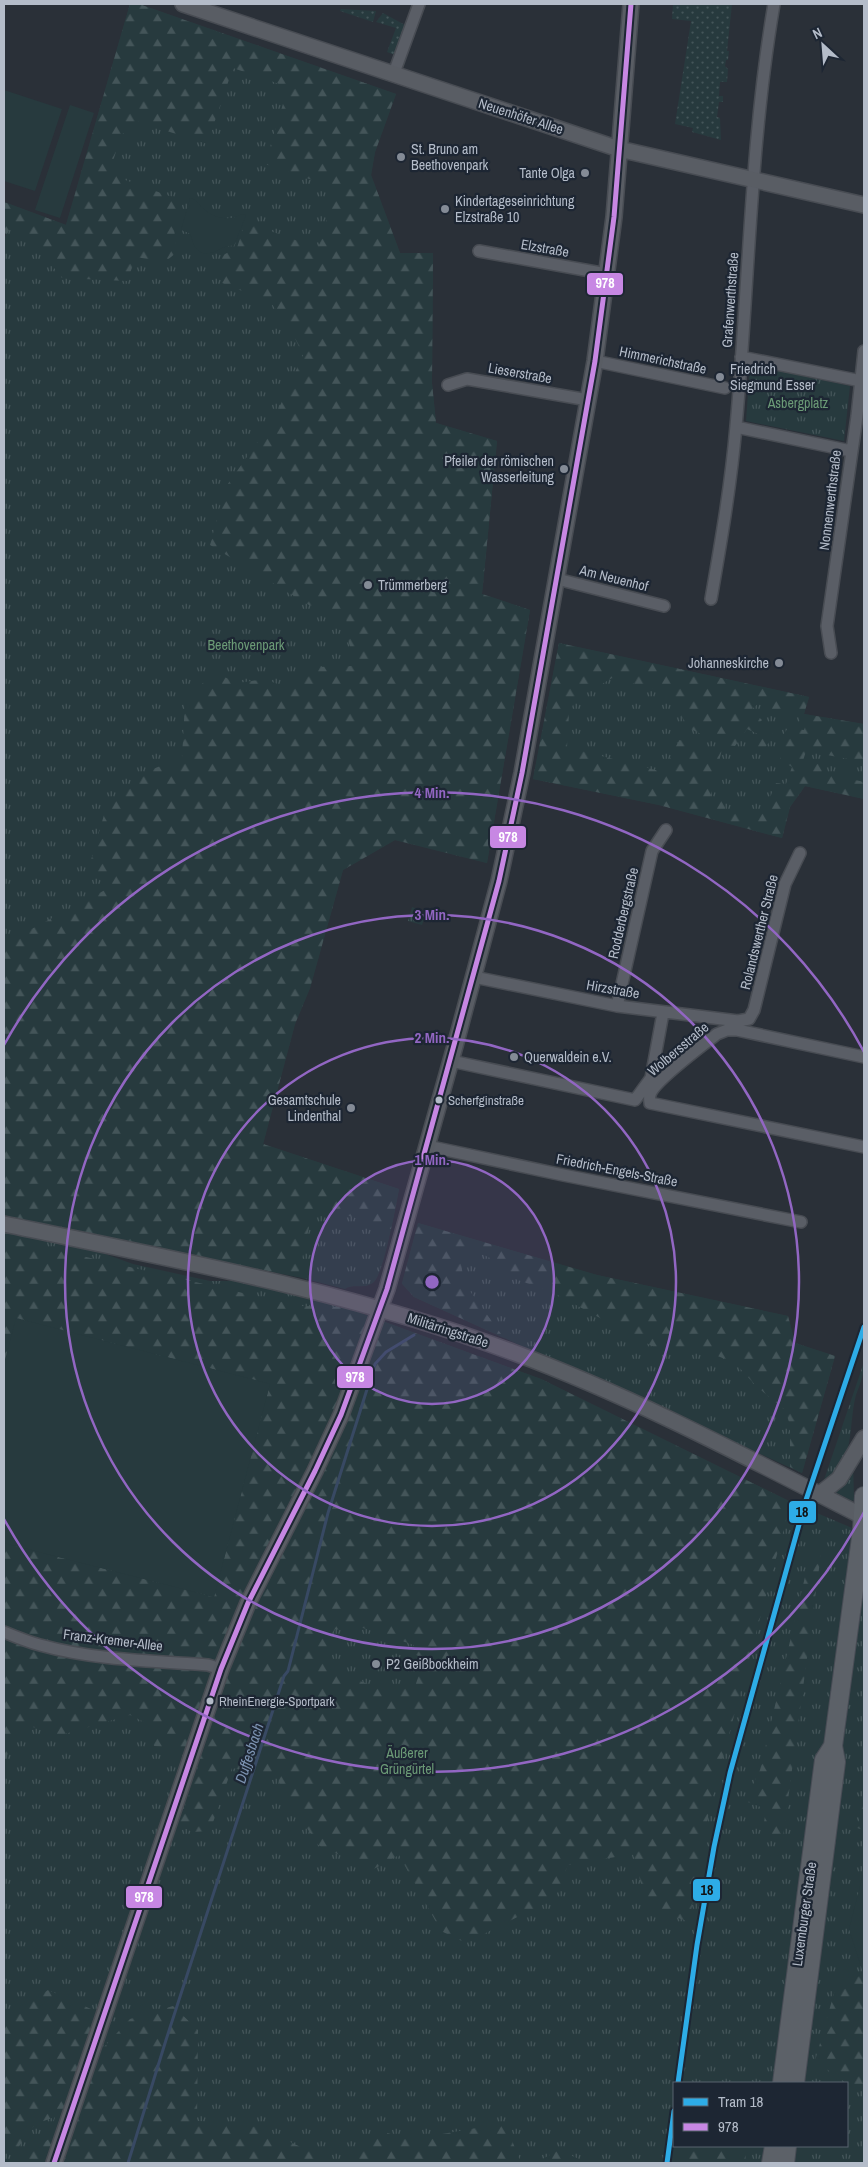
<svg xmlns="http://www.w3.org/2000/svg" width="868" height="2167" viewBox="0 0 868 2167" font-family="'Archivo Narrow',sans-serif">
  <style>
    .grass { fill: url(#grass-tufts); fill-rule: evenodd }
    .forest { fill: url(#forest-firs); fill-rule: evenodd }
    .garden { fill: url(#garden-dots) }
    .pitch { fill: #273a3e }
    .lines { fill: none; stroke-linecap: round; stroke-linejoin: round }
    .stream { stroke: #384963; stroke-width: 3 }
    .street-casing { stroke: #484c53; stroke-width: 14 }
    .secondary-casing { stroke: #484c53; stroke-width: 18 }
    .primary-casing { stroke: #484c55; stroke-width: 20 }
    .street { stroke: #5a5e66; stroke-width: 11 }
    .secondary { stroke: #595d64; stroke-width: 15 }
    .primary { stroke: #5c6168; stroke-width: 18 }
    .bus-1-casing { stroke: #1d2633; stroke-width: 9 }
    .bus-1 { stroke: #c787e3; stroke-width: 5 }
    .tram-1-casing { stroke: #1d2633; stroke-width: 9 }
    .tram-1 { stroke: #2dace7; stroke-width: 5 }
    .ring { fill: none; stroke: #9266c3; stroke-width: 2.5 }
    .poi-dot { fill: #848b96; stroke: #1d2633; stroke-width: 2 }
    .bus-dot { fill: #b4bcc9; stroke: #1d2633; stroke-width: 2 }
    .labels { text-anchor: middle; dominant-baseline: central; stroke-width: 4.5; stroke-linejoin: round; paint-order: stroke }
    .bus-label { font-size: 13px; fill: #b4bcc9; stroke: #1d2633; text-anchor: start }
    .street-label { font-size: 14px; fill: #b4bcc9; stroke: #1d2633 }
    .poi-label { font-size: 14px; fill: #b4bcc9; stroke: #1d2633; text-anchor: start }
    .park-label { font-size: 14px; fill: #6b9a76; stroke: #1d2633 }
    .water-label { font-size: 15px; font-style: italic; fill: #7c92b1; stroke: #1d2633 }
    .centre { fill: #9266c3; stroke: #1d2633; stroke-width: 2.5 }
    .ring-label { font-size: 15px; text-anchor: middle; font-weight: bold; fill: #9266c3; stroke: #1d2633; stroke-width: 4.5; stroke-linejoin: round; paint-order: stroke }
    .line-badge { stroke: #1d2633; stroke-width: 2 }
    .badge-label { font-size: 14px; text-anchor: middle; font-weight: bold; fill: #fff }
    .pale-badge-label { font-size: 14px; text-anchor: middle; font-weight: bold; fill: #111 }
  </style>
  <defs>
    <pattern id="grass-tufts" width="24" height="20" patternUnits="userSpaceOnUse" patternTransform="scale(1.25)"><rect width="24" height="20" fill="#273a3e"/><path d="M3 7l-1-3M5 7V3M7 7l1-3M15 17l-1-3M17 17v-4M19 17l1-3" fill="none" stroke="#445559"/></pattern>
    <pattern id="forest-firs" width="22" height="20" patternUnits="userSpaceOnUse" patternTransform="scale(1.25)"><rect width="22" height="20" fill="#273a3e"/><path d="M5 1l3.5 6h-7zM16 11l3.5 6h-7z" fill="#445559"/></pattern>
    <pattern id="garden-dots" width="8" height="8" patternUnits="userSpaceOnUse" patternTransform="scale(1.25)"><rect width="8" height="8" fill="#273a3e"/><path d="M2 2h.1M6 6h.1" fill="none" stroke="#445559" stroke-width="1.8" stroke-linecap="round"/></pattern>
  </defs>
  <rect width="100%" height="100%" fill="#2a3038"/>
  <path class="grass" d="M 130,4 L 139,4 L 396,94 L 375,152 L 371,175 L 400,253 L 433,253 L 432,383 L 436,423 L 497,441 L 482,594 L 530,610 L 487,863 L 395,840 L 343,870 L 310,988 L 295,1024 L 263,1144 L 399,1189 C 396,1206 384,1272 374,1282 C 365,1290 353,1283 345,1289 L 298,1277 L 4,1217 L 4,241 L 6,234 L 4,233 L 4,202 L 66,225 Z
    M 750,365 L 850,386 L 844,441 L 746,421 Z
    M 559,643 L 809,697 L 804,714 L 864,724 L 864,799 L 805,786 L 790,807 L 782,838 L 659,805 L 533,779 Z
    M 412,907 L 420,910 L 425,916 L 422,925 L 408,921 Z
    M 418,1223 L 597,1275 L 788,1316 L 795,1343 L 835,1356 L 802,1473 L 414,1297 L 402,1284 Z
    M 4,1231 L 94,1250 L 133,1264 L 210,1281 L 240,1281 L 344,1307 L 541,1379 L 791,1502 L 864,1533 L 864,2163 L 4,2163 ZM 674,2083 L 847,2083 L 847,2146 L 674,2146 Z
    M 863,1365 C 865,1374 859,1386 856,1395 C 850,1417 853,1444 842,1464 C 837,1471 831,1475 824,1480 Z
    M 853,1460 L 854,1500 L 852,1501 L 835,1492 Z"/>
  <path class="forest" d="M 130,4 L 139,4 L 396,94 L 375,152 L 371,175 L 400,253 L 433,253 L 432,383 L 436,423 L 497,441 L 482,594 L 530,610 L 487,863 L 395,840 L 343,870 L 310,988 L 295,1024 L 263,1144 L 399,1189 L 391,1229 L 314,1205 L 298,1277 L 4,1217 L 4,951 L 22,934 L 105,890 L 91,860 L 106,808 L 150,770 L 182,758 L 185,702 L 213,672 L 238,683 L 265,679 L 287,688 L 316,667 L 356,666 L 348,640 L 346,617 L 333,610 L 309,605 L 210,545 L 225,488 L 274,419 L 303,355 L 288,324 L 270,302 L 222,283 L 221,256 L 237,248 L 245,222 L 318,248 L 336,188 L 265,164 L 288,87 L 233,68 L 207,144 L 136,121 L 130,136 L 122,133 L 113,161 L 121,163 L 117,177 L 183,201 L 174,228 L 177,252 L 165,262 L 136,257 L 127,281 L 62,278 L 31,239 L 32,235 L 11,227 L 7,234 L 4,233 L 4,202 L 66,225 Z
    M 559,643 L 809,697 L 804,714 L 864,724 L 864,762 L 806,751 L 802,764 L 821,764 L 829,774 L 864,782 L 864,799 L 805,786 L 790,807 L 782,838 L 659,805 L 533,779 ZM 612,678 L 673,694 L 686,727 L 708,737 L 719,739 L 715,755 L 704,753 L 695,742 L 679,740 L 663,772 L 567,747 L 569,714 L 581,686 L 595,688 ZM 760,702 L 766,709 L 799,713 L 800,722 L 806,724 L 804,730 L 788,728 L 781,738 L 756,726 L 762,720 L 751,710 ZM 747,729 L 758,734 L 754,744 L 763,751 L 771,739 L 782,743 L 780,760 L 792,767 L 786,784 L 776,783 L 764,812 L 725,810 L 725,800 L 710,799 L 723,745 L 735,746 Z
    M 418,1223 L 597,1275 L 788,1316 L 795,1343 L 835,1356 L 802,1473 L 790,1467 L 790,1425 L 785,1410 L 756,1386 L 735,1363 L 695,1347 L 661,1351 L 552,1292 L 498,1273 L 492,1259 L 474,1250 L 461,1263 L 464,1283 L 504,1338 L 414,1297 L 402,1283 Z
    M 4,1231 L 25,1236 L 38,1246 L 300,1306 L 344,1307 L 541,1379 L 791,1502 L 710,1806 L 689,1922 L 647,1906 L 633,1854 L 568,1865 L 555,1898 L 466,1943 L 441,1931 L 399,1855 L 372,1870 L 318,1845 L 284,1793 L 275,1773 L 252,1772 L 232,1768 L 210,1831 L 192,1832 L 179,1825 L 198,1767 L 194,1751 L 154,1746 L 146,1723 L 130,1715 L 58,1736 L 30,1726 L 14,1734 L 4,1765 L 4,1543 L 214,1597 L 270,1384 L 16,1318 L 4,1364 ZM 348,1623 L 414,1645 L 411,1653 L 424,1658 L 414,1690 L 403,1687 L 401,1695 L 330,1671 L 332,1655 L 327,1653 L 335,1629 L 345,1631 Z
    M 811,1551 L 821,1554 L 783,1837 L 762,1836 L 766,1809 L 745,1801 L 760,1770 Z
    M 864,1800 L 864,1830 L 857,1828 Z
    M 862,1973 L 864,1976 L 864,2089 L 849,2085 L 815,2061 L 836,1986 L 842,1977 Z
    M 48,1990 L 91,2009 L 104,2047 L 130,2019 L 173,2006 L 198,2030 L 197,2121 L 258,2127 L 335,2163 L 26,2163 L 22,2156 L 49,2139 L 55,2117 C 46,2120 33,2124 27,2133 C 23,2139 21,2145 16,2150 L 11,2144 L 4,2150 L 4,2017 Z
    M 505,2123 L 521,2163 L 345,2163 L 382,2131 L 408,2140 Z
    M 688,2146 L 747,2146 L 745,2163 L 680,2163 L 682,2147 Z
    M 559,2150 L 588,2163 L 535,2163 Z"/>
  <path class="garden" d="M 673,4 L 732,4 L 727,51 L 729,51 L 728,60 L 726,60 L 725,66 L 728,69 L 727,82 L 720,82 L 719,96 L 723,96 L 723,102 L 719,102 L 717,117 L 720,118 L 721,140 L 692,132 L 693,128 L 675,124 L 691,21 L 672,19 Z
    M 341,9 L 376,11 L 373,22 L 340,11 Z
    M 383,13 L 405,25 L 395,55 L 387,52 L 396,28 L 376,22 Z"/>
  <path class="pitch" d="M 4,90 L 62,109 L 35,191 L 4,181 Z
    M 70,105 L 94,113 L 60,218 L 35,210 Z
    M 190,198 C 197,199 197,203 202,207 C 212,218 229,222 242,214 L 246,215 L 234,246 C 220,243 209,263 196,248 C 192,244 193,238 189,233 L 181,230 Z
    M 16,1318 L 270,1384 L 214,1597 L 4,1543 L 4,1364 Z
    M 864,1871 L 864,1976 L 849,1929 Z"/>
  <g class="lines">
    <path class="stream" d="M 128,2163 L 166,2040 L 284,1676 L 288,1671 L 328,1513 L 375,1364 L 386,1352 L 414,1335"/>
    <g class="street-casing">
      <path id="street" d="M 394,73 L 419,4
        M 479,251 L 607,274
        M 741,357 L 861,381
        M 595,361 L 725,388
        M 448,385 L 467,379 L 588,400
        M 736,427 L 851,451
        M 557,579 L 664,606
        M 711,599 C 721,542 731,484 736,426 C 749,286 750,143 774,4
        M 831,653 L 827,626 L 857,416 L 864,351
        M 474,977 L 617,1006 L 738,1021 L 749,1019 L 754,1010 L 785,884 L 800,853
        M 617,1006 L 652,851 L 666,830
        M 864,1057 L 737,1030 L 727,1030 L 717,1034 C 703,1045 653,1082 650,1095 C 649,1098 650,1101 650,1103 L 864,1147
        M 451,1061 L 635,1100 L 651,1078 L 663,1013
        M 427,1146 L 563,1175 L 801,1222
        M 4,1632 C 16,1637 28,1642 40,1645 C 94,1660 152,1661 208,1665 L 221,1669"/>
    </g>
    <g class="secondary-casing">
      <path id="secondary" d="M 183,4 L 619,149 L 864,205
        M 4,1224 C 177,1260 349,1291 515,1353 C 636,1398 750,1459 864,1517
        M 820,1494 L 839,1479 L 864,1438
        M 54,2163 L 221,1669 L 248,1603 L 315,1471 L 341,1415 L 387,1289 L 455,1046 L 499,881 L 522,773 L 595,361 L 614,217 L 631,4"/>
    </g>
    <g class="primary-casing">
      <path id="primary" d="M 782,2083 L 824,1760 L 833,1746
        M 795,2083 L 836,1762 L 833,1746 L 862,1530 L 864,1496
        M 771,2163 L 774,2146
        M 785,2163 L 787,2146"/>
    </g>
    <use href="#street" class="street"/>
    <use href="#secondary" class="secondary"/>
    <use href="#primary" class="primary"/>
    <g class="bus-1-casing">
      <path id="bus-1" d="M 54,2163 L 221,1669 L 248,1603 L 315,1471 L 341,1415 L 387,1289 L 499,881 L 522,773 L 595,361 L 614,217 L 631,4"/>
    </g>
    <use href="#bus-1" class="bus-1"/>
    <g class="tram-1-casing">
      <path id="tram-1" d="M 678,2083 L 697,1945 L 714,1847 L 730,1773 L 805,1503 L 864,1327
        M 667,2163 L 674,2111"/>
    </g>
    <use href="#tram-1" class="tram-1"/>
  </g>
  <circle cx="432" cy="1282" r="122" fill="#9266c3" fill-opacity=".12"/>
  <g class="ring">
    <circle cx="432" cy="1282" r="122"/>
    <circle cx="432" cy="1282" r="244"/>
    <circle cx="432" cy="1282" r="367"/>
    <path d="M864 1512A489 489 0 0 1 4 1519M4 1045A489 489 0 0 1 864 1052"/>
  </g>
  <g class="poi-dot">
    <circle cx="401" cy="157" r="5"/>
    <circle cx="585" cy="173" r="5"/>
    <circle cx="445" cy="209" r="5"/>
    <circle cx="720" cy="377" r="5"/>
    <circle cx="564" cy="469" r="5"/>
    <circle cx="368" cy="585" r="5"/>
    <circle cx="779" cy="663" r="5"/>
    <circle cx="514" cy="1057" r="5"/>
    <circle cx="351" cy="1108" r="5"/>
    <circle cx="376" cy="1664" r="5"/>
  </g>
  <g class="bus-dot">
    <circle cx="439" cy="1100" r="4.5"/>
    <circle cx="210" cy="1701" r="4.5"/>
  </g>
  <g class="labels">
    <g class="bus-label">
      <text x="448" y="1100">Scherfginstraße</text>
      <text x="219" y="1701">RheinEnergie-Sportpark</text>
    </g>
    <g class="street-label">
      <text transform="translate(521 116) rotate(18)">Neuenhöfer Allee</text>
      <text transform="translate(545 248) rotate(10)">Elzstraße</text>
      <text transform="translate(730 300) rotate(-86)">Grafenwerthstraße</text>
      <text transform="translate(663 360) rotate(12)">Himmerichstraße</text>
      <text transform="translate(520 373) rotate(10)">Lieserstraße</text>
      <text transform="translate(830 500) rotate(-83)">Nonnenwerthstraße</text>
      <text transform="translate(614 578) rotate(14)">Am Neuenhof</text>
      <text transform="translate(623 913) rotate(-77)">Rodderbergstraße</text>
      <text transform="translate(759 932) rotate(-76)">Rolandswerther Straße</text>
      <text transform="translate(613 989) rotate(10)">Hirzstraße</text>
      <text transform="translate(678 1049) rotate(-40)">Wolbersstraße</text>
      <text transform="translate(617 1170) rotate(11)">Friedrich-Engels-Straße</text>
      <text transform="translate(448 1330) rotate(18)">Militärringstraße</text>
      <text transform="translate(113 1640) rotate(7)">Franz-Kremer-Allee</text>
      <text transform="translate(804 1914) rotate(-82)">Luxemburger Straße</text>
    </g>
    <g class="poi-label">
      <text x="411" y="149">St. Bruno am<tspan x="411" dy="16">Beethovenpark</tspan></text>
      <text x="575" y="173" text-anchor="end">Tante Olga</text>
      <text x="455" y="201">Kindertageseinrichtung<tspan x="455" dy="16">Elzstraße 10</tspan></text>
      <text x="730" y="369">Friedrich<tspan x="730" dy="16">Siegmund Esser</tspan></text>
      <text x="554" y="461" text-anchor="end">Pfeiler der römischen<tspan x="554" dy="16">Wasserleitung</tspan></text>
      <text x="378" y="585">Trümmerberg</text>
      <text x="769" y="663" text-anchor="end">Johanneskirche</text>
      <text x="524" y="1057">Querwaldein e.V.</text>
      <text x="341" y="1100" text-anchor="end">Gesamtschule<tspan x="341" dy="16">Lindenthal</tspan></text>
      <text x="386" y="1664">P2 Geißbockheim</text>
    </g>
    <g class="park-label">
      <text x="798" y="403">Asbergplatz</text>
      <text x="246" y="645">Beethovenpark</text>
      <text x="407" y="1753">Äußerer<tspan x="407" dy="16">Grüngürtel</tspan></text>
    </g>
    <g class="water-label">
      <text transform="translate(249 1753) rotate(-72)">Duffesbach</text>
    </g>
  </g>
  <circle cx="432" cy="1282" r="8" class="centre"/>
  <g class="ring-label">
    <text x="432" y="798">4 Min.</text>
    <text x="432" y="920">3 Min.</text>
    <text x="432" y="1043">2 Min.</text>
    <text x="432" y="1165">1 Min.</text>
  </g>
  <g class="line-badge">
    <rect x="586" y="272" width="38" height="24" rx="5" fill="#c787e3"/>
    <rect x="489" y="825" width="38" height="24" rx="5" fill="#c787e3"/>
    <rect x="336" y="1365" width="38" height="24" rx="5" fill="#c787e3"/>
    <rect x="788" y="1500" width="29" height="24" rx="5" fill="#2dace7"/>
    <rect x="692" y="1878" width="29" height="24" rx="5" fill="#2dace7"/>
    <rect x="125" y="1885" width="38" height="24" rx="5" fill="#c787e3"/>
  </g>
  <g class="badge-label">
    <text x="605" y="288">978</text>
    <text x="508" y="842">978</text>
    <text x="355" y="1382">978</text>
    <text x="144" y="1902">978</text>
  </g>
  <g class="pale-badge-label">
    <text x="802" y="1517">18</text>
    <text x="707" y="1895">18</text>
  </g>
  <rect width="868" height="2167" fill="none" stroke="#b4bcc9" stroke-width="10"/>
  <rect x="673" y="2082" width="175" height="65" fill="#1d2633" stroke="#59626f"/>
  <rect x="683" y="2098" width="25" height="8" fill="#2dace7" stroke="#59626f"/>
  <text x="718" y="2107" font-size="15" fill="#b4bcc9">Tram 18</text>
  <rect x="683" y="2123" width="25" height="8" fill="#c787e3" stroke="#59626f"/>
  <text x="718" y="2132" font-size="15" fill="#b4bcc9">978</text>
  <g transform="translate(823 45) rotate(334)" stroke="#1d2633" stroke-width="4" paint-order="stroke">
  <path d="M0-4L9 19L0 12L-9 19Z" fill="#b4bcc9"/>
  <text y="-8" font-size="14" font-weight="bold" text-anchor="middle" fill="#b4bcc9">N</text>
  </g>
</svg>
